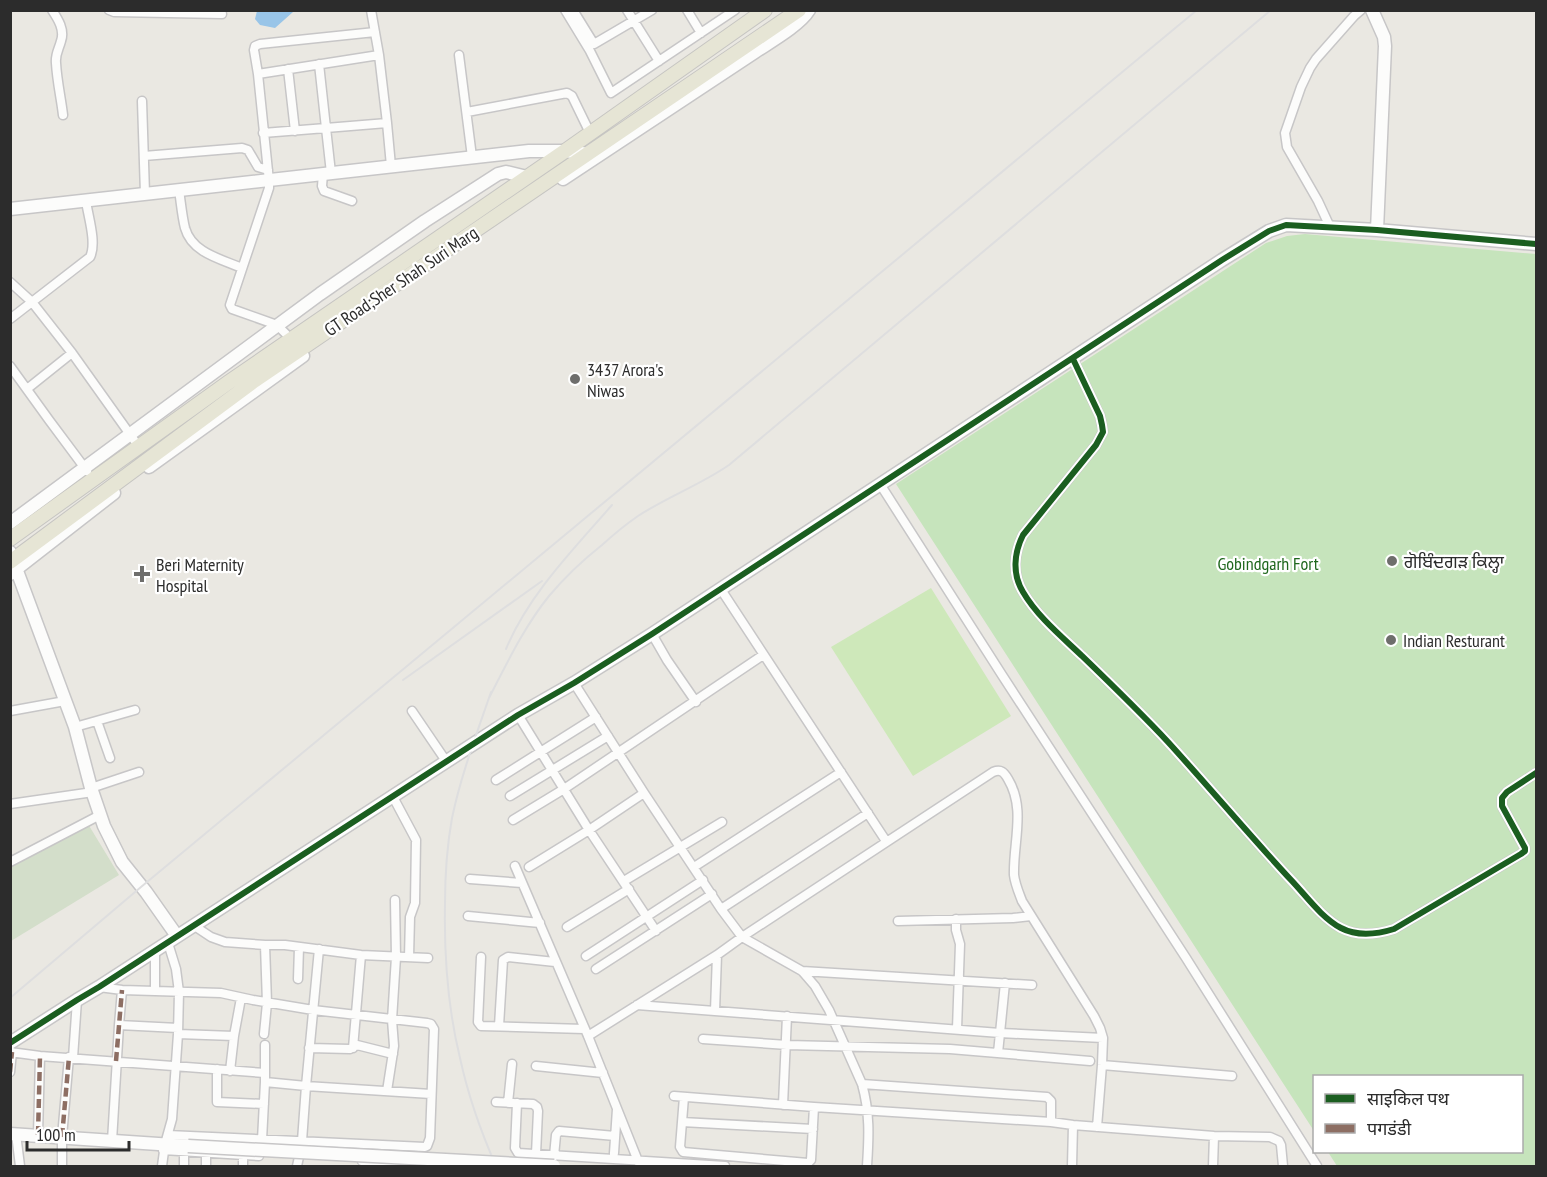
<svg xmlns="http://www.w3.org/2000/svg" width="1547" height="1177" viewBox="0 0 1547 1177" font-family="'PT Sans Narrow','Noto Sans Devanagari','Noto Sans Gurmukhi',sans-serif">
  <style>
    .green { fill: #c6e4bc }
    .cemetery { fill: #d3deca }
    .pitch { fill: #cee8ba }
    .water { fill: #99c5e8 }
    .lines { fill: none; stroke-linecap: round; stroke-linejoin: round }
    .street-casing { stroke: #c7c6c7; stroke-width: 11 }
    .secondary-casing { stroke: #c7c6c7; stroke-width: 15 }
    .primary-casing { stroke: #c6c5c2; stroke-width: 16 }
    .street { stroke: #fcfcfb; stroke-width: 8 }
    .secondary { stroke: #fcfcfb; stroke-width: 12 }
    .primary { stroke: #e6e5d5; stroke-width: 14 }
    .rail { stroke: #dededf; stroke-width: 2 }
    .secondary-bridge-casing { stroke: #c7c6c7; stroke-width: 15; stroke-linecap: butt }
    .secondary-bridge { stroke: #fcfcfb; stroke-width: 12 }
    .quiet { stroke: #8d6e63; stroke-width: 4.5; stroke-dasharray: 9 4.5; stroke-linecap: butt }
    .cycleway-casing { stroke: #fff; stroke-width: 10 }
    .cycleway { stroke: #1b5e20; stroke-width: 6 }
    .poi-dot { fill: #6e6e6c; stroke: #fff; stroke-width: 2 }
    .labels { text-anchor: middle; dominant-baseline: central; stroke-width: 4.5; stroke-linejoin: round; paint-order: stroke }
    .street-label { font-size: 18px; fill: #2c2c2c; stroke: #fff }
    .poi-label { font-size: 18px; fill: #2c2c2c; stroke: #fff; text-anchor: start }
    .park-label { font-size: 18px; fill: #1f671d; stroke: #fff }
  </style>
  <rect width="100%" height="100%" fill="#eae8e2"/>
  <path class="green" d="M 1305,234 L 1536,254 L 1536,1166 L 1337,1166 L 1328,1152 L 1522,1152 L 1522,1076 L 1314,1076 L 1314,1131 L 896,484 L 1266,243 L 1287,236 Z"/>
  <path class="cemetery" d="M 88,824 L 119,875 L 11,941 L 11,867 Z"/>
  <path class="pitch" d="M 931,588 L 1011,716 L 913,776 L 831,647 Z"/>
  <path class="water" d="M 292,11 L 293,12 L 275,28 L 260,25 L 255,19 L 257,11 Z"/>
  <g class="lines">
    <g class="street-casing">
      <path id="street" d="M 52,10 C 58,19 65,30 61,41 C 59,49 55,54 56,63 C 57,81 61,98 63,115
        M 109,10 L 114,12 L 222,14
        M 565,10 L 590,51 L 611,93 L 735,10
        M 573,10 L 594,44 L 652,10
        M 627,10 L 659,61
        M 687,10 L 701,33
        M 459,55 L 472,157
        M 288,69 L 295,131
        M 258,74 L 254,50 L 255,46 L 260,44 L 375,32
        M 142,101 L 145,194
        M 467,112 L 567,93 L 572,96 L 590,133
        M 387,123 L 391,166
        M 263,133 L 326,128 L 319,64
        M 144,156 L 242,148 L 248,150 L 258,167 L 268,170
        M 331,173 L 326,128 L 387,123 L 379,55 L 371,10
        M 323,174 L 322,186 L 324,191 L 352,201
        M 179,190 C 181,203 182,216 185,228 C 192,253 221,259 242,268
        M 1330,227 L 1318,201 L 1287,147 L 1285,133 L 1301,87 L 1310,68 L 1316,59 L 1354,16 L 1361,10
        M 10,282 L 32,302 L 72,353 L 139,447
        M 10,319 L 90,257 C 97,243 88,216 86,201
        M 291,339 L 277,325 L 232,309 L 230,305 L 269,188 L 269,181 L 258,74 L 379,55
        M 1073,359 L 1100,416 L 1102,425 L 1103,432 L 1096,445 L 1023,535 C 1014,553 1012,574 1023,592 C 1037,616 1061,636 1081,655 C 1111,684 1140,712 1168,742 C 1210,788 1250,836 1292,881 C 1307,897 1322,918 1341,928 C 1358,937 1378,934 1394,929 L 1521,854 L 1525,851 L 1525,848 L 1502,806 L 1502,798 L 1507,792 L 1536,773
        M 10,366 L 49,420 L 87,471
        M 27,389 L 72,353
        M 880,484 L 1002,675 L 1186,958 L 1317,1166
        M 720,588 L 886,841
        M 652,634 L 667,660 L 696,702
        M 574,683 L 644,793 L 721,909 L 742,937 L 802,971 L 815,986 L 829,1010 L 862,1084 C 870,1113 869,1136 867,1166
        M 10,711 L 65,701
        M 412,711 L 446,761
        M 518,715 L 589,830 L 656,931
        M 97,721 L 110,758
        M 75,727 L 135,710
        M 496,780 L 596,717
        M 91,788 L 139,772
        M 392,795 L 416,840 L 415,903 L 410,917 L 409,957
        M 510,796 L 608,736
        M 10,804 L 93,792
        M 513,820 L 564,789 L 763,655
        M 10,862 L 100,815
        M 515,866 L 588,1036 L 640,1166
        M 529,867 L 589,830 L 644,793
        M 694,867 L 841,772
        M 470,879 L 522,883
        M 624,881 L 722,822
        M 721,909 L 868,813
        M 468,916 L 540,923
        M 956,919 L 956,930 L 960,944 L 957,1029
        M 898,921 L 1013,918 L 1031,916
        M 193,925 L 211,937 L 225,942 L 265,945 L 285,945 L 361,955 L 428,958
        M 567,927 L 629,889
        M 155,951 L 155,991
        M 586,956 L 703,880
        M 481,957 L 478,1022 L 481,1026 L 584,1029
        M 596,969 L 712,894
        M 802,971 L 1032,985
        M 298,979 L 299,947
        M 99,987 L 122,990 L 221,993 L 253,1000 L 313,1010 L 427,1023 L 431,1024 L 434,1029 L 430,1138 L 427,1146 L 425,1147 L 168,1135
        M 637,1005 L 1000,1033 L 1103,1038
        M 715,1011 L 717,955
        M 119,1025 L 178,1028
        M 499,1026 L 503,960 L 508,957 L 555,962
        M 178,1034 L 234,1036
        M 264,1034 L 267,1003 L 265,945
        M 588,1036 L 717,955 L 742,937 L 993,772 C 1001,769 1004,772 1008,779 C 1026,809 1013,842 1014,875 C 1015,884 1019,893 1022,901 L 1094,1016 L 1100,1028 L 1103,1038 L 1102,1065 L 1097,1127
        M 703,1039 L 787,1045 L 950,1049 L 1090,1061
        M 309,1048 L 350,1049 L 357,1045 L 393,1054
        M 353,1048 L 361,955
        M 10,1052 L 40,1056 L 265,1073
        M 998,1053 L 1005,983
        M 73,1058 L 77,1000
        M 1102,1065 L 1232,1076
        M 536,1066 L 603,1073
        M 217,1069 L 217,1102 L 264,1104
        M 230,1071 L 234,1036 L 241,998
        M 10,1072 L 12,1052
        M 265,1082 L 306,1086 L 431,1094
        M 862,1084 L 1047,1097 L 1051,1101 L 1051,1122
        M 387,1091 L 394,1046 L 392,1020 L 396,957 L 395,900
        M 674,1096 L 814,1107 L 1051,1122 L 1073,1125 L 1214,1136 L 1270,1137 L 1279,1141 L 1281,1145 L 1283,1166
        M 684,1097 L 680,1147 L 683,1152 L 808,1163 L 811,1160 L 814,1107
        M 496,1102 L 533,1104 L 537,1107 L 538,1111 L 536,1154
        M 508,1103 L 512,1064
        M 517,1103 L 515,1148 L 518,1153 L 725,1166
        M 783,1105 L 787,1016
        M 682,1122 L 813,1129
        M 16,1134 L 20,1166
        M 38,1135 L 40,1056
        M 262,1140 L 265,1082 L 265,1045
        M 112,1141 L 119,1025 L 122,990
        M 302,1141 L 306,1086 L 319,949
        M 163,1150 L 259,1156
        M 206,1153 L 206,1166
        M 614,1153 L 617,1109
        M 243,1155 L 243,1166
        M 554,1156 L 556,1135 L 559,1131 L 615,1136
        M 362,1161 L 433,1166
        M 62,1166 L 62,1137 L 69,1057
        M 162,1166 L 165,1144 L 172,1119 L 178,1034 L 179,992 L 176,969 L 168,943
        M 184,1166 L 184,1152
        M 297,1166 L 299,1157
        M 1072,1166 L 1073,1125
        M 1213,1166 L 1214,1136"/>
    </g>
    <g class="secondary-casing">
      <path id="secondary" d="M 1372,10 L 1384,37 L 1385,46 L 1377,230
        M 563,179 C 627,137 691,95 755,52 C 770,42 800,25 809,10
        M 10,209 L 529,151 L 565,151 L 589,154
        M 149,467 L 303,356
        M 10,523 L 320,294 L 425,221 L 498,174 L 506,172 L 527,177
        M 10,552 L 75,727 L 91,788 L 104,826 L 122,862 L 146,892 L 177,936
        M 10,574 L 114,493
        M 10,1043 L 77,1000 L 99,987 L 518,715 L 574,683 L 652,634 L 1222,260 L 1269,231 L 1286,225 L 1377,230 L 1536,244
        M 10,1134 L 188,1146"/>
    </g>
    <g class="primary-casing">
      <path id="primary" d="M 10,539 L 229,382 L 565,151 L 765,10
        M 10,562 L 254,381 L 799,10"/>
    </g>
    <use href="#street" class="street"/>
    <use href="#secondary" class="secondary"/>
    <use href="#primary" class="primary"/>
    <path class="rail" d="M 506,649 C 529,594 573,550 612,505
      M 403,680 L 542,581
      M 491,692 C 477,733 461,775 452,818 C 447,846 445,876 445,904 C 444,955 448,1009 460,1058 C 468,1095 481,1132 496,1166
      M 489,698 C 507,663 524,627 549,596 C 565,577 583,560 602,545 C 613,535 625,525 638,516 C 667,497 700,485 729,465 L 1271,10
      M 10,998 L 141,887 L 1197,10"/>
    <g class="secondary-bridge-casing">
      <path id="secondary-bridge" d="M 188,1146 L 554,1166"/>
    </g>
    <use href="#secondary-bridge" class="secondary-bridge"/>
    <path class="quiet" d="M 116,1061 L 122,990
      M 10,1072 L 12,1052
      M 38,1135 L 40,1056
      M 62,1137 L 69,1057"/>
    <g class="cycleway-casing">
      <path id="cycleway" d="M 1073,359 L 1100,416 L 1102,425 L 1103,432 L 1096,445 L 1023,535 C 1014,553 1012,574 1023,592 C 1037,616 1061,636 1081,655 C 1111,684 1140,712 1168,742 C 1210,788 1250,836 1292,881 C 1307,897 1322,918 1341,928 C 1358,937 1378,934 1394,929 L 1521,854 L 1525,851 L 1525,848 L 1502,806 L 1502,798 L 1507,792 L 1536,773
        M 10,1043 L 77,1000 L 99,987 L 518,715 L 574,683 L 652,634 L 1222,260 L 1269,231 L 1286,225 L 1377,230 L 1536,244"/>
    </g>
    <use href="#cycleway" class="cycleway"/>
  </g>
  <g class="poi-dot">
    <circle cx="575" cy="379" r="6"/>
    <circle cx="1392" cy="561" r="6"/>
    <path d="M139 565h6v6h6v6h-6v6h-6v-6h-6v-6h6z"/>
    <circle cx="1391" cy="640" r="6"/>
  </g>
  <g class="labels">
    <g class="street-label">
      <text transform="translate(401 281) rotate(-34)">GT Road;Sher Shah Suri Marg</text>
    </g>
    <g class="poi-label">
      <text x="587" y="369">3437 Arora's<tspan x="587" dy="21">Niwas</tspan></text>
      <text x="1404" y="561">ਗੋਬਿੰਦਗੜ ਕਿਲ੍ਹਾ</text>
      <text x="156" y="564">Beri Maternity<tspan x="156" dy="21">Hospital</tspan></text>
      <text x="1403" y="640">Indian Resturant</text>
    </g>
    <g class="park-label">
      <text x="1268" y="563">Gobindgarh Fort</text>
    </g>
  </g>
  <rect width="1547" height="1177" fill="none" stroke="#2c2c2c" stroke-width="24"/>
  <rect x="1313" y="1075" width="210" height="78" fill="#ffffff" stroke="#ababab" stroke-width="1.5"/>
  <rect x="1325" y="1094" width="30" height="9" fill="#1b5e20" stroke="#ababab" stroke-width="1.5"/>
  <text x="1367" y="1105" font-size="18" fill="#2c2c2c">साइकिल पथ</text>
  <rect x="1325" y="1124" width="30" height="9" fill="#8d6e63" stroke="#ababab" stroke-width="1.5"/>
  <text x="1367" y="1135" font-size="18" fill="#2c2c2c">पगडंडी</text>
  <path d="M27 1141v9h102v-9" fill="none" stroke="#2c2c2c" stroke-width="3"/>
  <text x="36" y="1141" font-size="18" fill="#2c2c2c" stroke="#ffffff" stroke-width="4.5" paint-order="stroke">100 m</text>
</svg>
